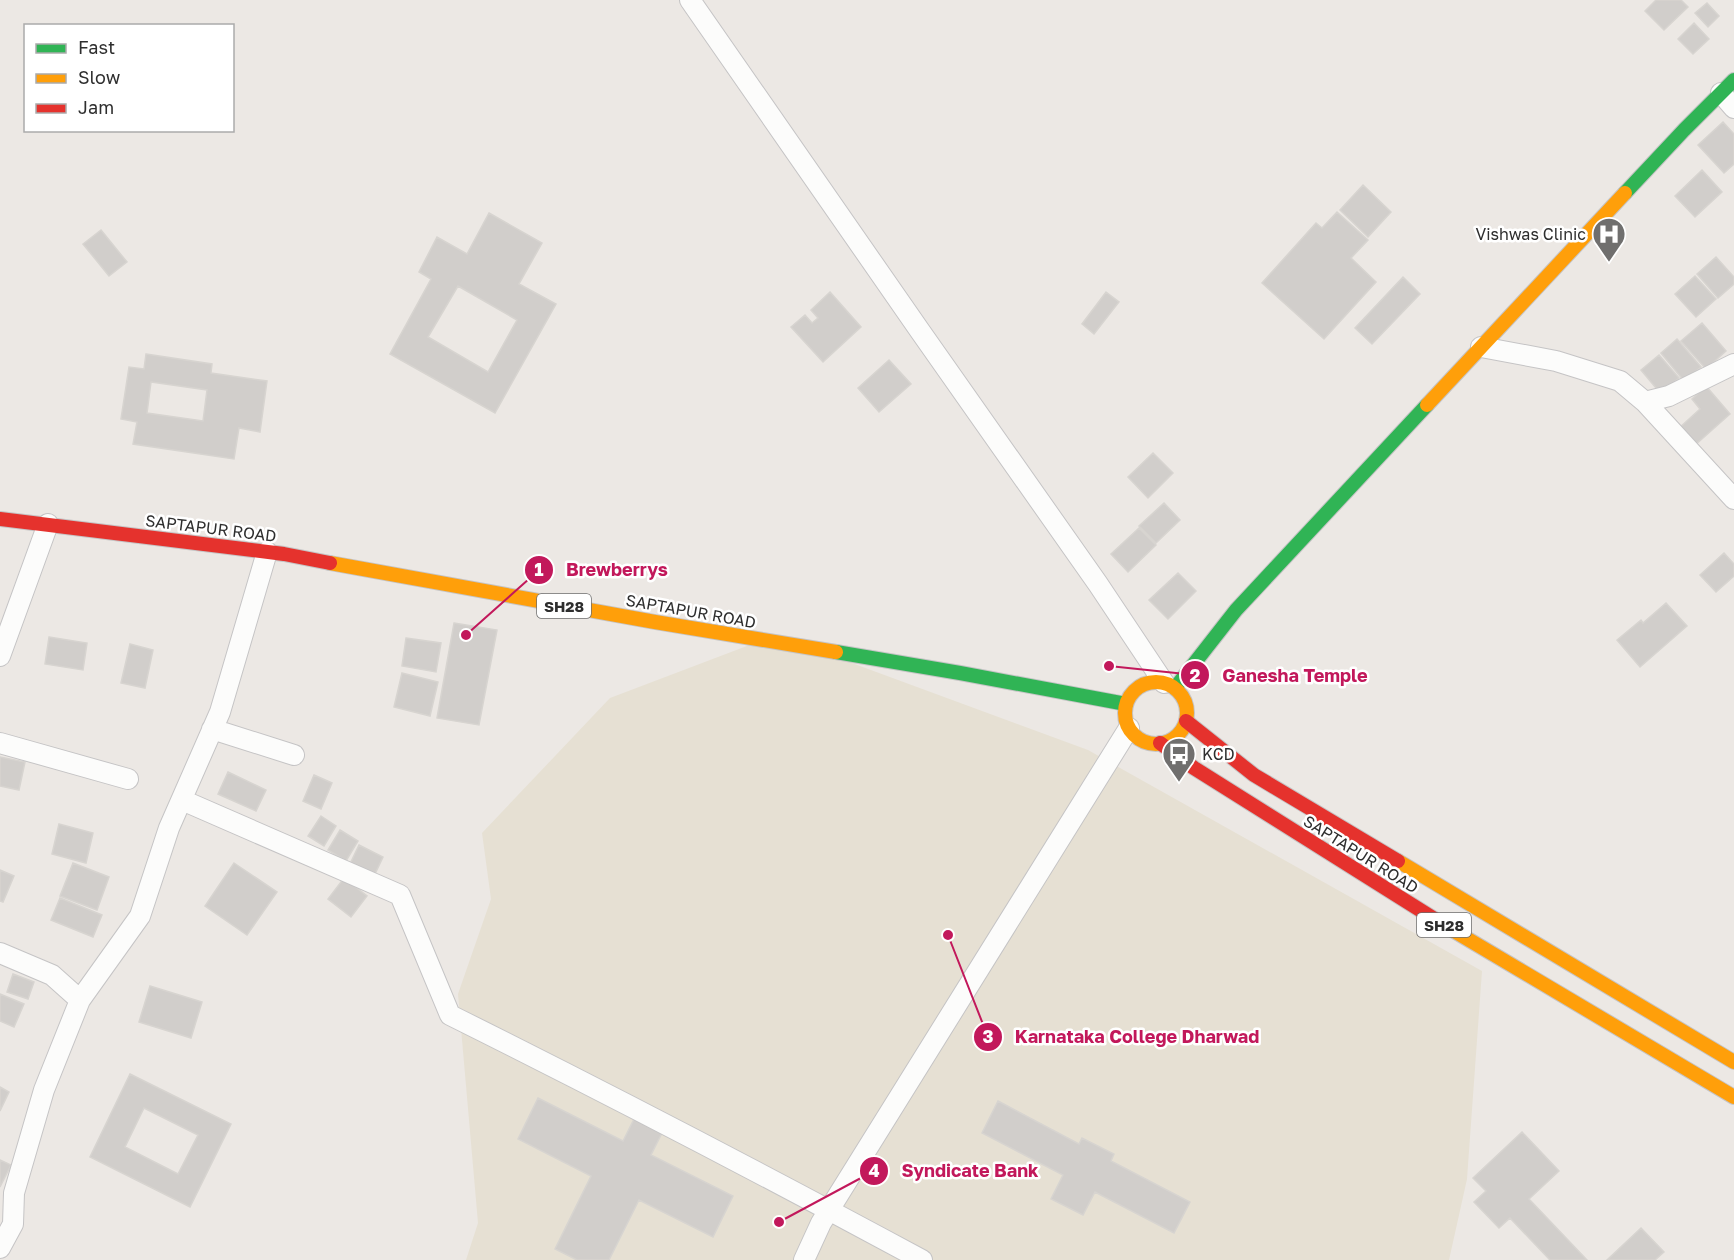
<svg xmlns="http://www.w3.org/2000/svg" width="1734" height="1260" viewBox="0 0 1734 1260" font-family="'Golos Text',sans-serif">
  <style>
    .education { fill: #e6e0d3 }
    .building { fill: #d1cecb; stroke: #d7d4d0; stroke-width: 1.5; fill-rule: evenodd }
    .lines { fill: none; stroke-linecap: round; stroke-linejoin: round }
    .street-casing { stroke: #c5c4c5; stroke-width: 22 }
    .fast-casing { stroke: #c5c4c5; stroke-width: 16 }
    .slow-casing { stroke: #c5c4c5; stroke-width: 16 }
    .jam-casing { stroke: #c5c4c5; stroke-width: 16 }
    .street { stroke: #fcfcfb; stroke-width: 20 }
    .fast { stroke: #30b455; stroke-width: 14 }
    .slow { stroke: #ff9f0a; stroke-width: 14 }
    .jam { stroke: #e5322d; stroke-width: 14 }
    .labels { text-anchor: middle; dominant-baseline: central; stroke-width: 5; stroke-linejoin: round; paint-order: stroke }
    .shield { fill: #fff; stroke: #6d6d6d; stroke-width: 1.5 }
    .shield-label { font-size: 15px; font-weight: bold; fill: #2e2e2e }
    .poi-label { font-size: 16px; fill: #2e2e2e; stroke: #fff; text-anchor: end }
    .street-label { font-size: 16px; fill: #2e2e2e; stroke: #fff }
    .leader { fill: none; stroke: #c2185b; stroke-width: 2 }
    .callout-dot { fill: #c2185b; stroke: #fff; stroke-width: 2 }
    .mark-label { font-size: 18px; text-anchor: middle; font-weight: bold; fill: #fff }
    .callout-label { font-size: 18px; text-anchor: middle; font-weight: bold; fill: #c2185b; stroke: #fff; stroke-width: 5; stroke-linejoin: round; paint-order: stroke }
  </style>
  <rect width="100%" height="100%" fill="#ece8e4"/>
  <path class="education" d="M 776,635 L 1088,750 L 1482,971 L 1467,1179 L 1449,1260 L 466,1260 L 478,1223 L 458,994 L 491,899 L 482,833 L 610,698 Z"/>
  <path class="building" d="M 1656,0 L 1681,0 L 1688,7 L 1664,30 L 1645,11 Z
    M 1707,3 L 1719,16 L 1708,27 L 1695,13 Z
    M 1694,23 L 1709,39 L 1693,54 L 1678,39 Z
    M 1723,122 L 1734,134 L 1734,164 L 1724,173 L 1698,145 Z
    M 1702,170 L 1722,192 L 1695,217 L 1675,196 Z
    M 1363,185 L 1391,212 L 1368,237 L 1340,210 Z
    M 1337,212 L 1368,240 L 1351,258 L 1376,282 L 1324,339 L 1262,283 L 1316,223 L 1322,228 Z
    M 489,213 L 542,243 L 519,284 L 556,304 L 495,413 L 390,354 L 431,279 L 419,272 L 437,237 L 467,254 ZM 458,286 L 517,320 L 488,372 L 428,337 Z
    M 101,230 L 127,262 L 109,276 L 83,244 Z
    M 1716,257 L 1734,277 L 1734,284 L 1718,298 L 1697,274 Z
    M 1695,276 L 1716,299 L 1696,317 L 1675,294 Z
    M 1403,277 L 1420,294 L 1372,344 L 1355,328 Z
    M 830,292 L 861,327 L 823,362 L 791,327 L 805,315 L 812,323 L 818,318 L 811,310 Z
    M 1106,292 L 1119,302 L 1094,334 L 1082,324 Z
    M 1702,323 L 1726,351 L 1706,369 L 1681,341 Z
    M 1677,339 L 1701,367 L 1684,381 L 1661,353 Z
    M 146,354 L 212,364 L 211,373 L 267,381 L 260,432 L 239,428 L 234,459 L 133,444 L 137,422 L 121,419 L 129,367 L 144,369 ZM 151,382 L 207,390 L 203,421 L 147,413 Z
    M 1659,355 L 1679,378 L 1661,394 L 1641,370 Z
    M 889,360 L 911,384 L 879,412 L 858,388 Z
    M 1706,386 L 1730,414 L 1694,446 L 1678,429 L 1700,409 L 1692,399 Z
    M 1153,453 L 1173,473 L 1148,498 L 1128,477 Z
    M 1164,503 L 1180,520 L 1156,543 L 1139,526 Z
    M 1139,528 L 1156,545 L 1128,572 L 1111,554 Z
    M 1724,553 L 1734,564 L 1734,576 L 1716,592 L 1700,575 Z
    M 1178,573 L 1196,591 L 1168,619 L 1149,600 Z
    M 1666,603 L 1687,626 L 1640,667 L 1617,640 L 1641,620 L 1643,623 Z
    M 454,623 L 497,630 L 479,725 L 437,718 Z
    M 49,637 L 87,643 L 83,670 L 45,664 Z
    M 406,638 L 441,643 L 436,672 L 402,666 Z
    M 130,644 L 153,650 L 145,688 L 121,683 Z
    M 402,673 L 438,682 L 430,716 L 394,707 Z
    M 0,757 L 25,762 L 19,790 L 0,786 Z
    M 228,772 L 266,790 L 256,811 L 218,794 Z
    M 314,775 L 332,783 L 321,809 L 303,801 Z
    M 321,816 L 336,826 L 324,846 L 308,836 Z
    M 59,824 L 93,833 L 86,863 L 52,854 Z
    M 340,830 L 358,841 L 346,861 L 328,850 Z
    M 359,845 L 383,857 L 374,876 L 350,864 Z
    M 73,863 L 109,877 L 97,910 L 60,896 Z
    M 234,863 L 277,892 L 247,935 L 205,906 Z
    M 0,870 L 14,876 L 3,902 L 0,901 Z
    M 344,878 L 367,896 L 351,917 L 328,899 Z
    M 60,898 L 102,915 L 93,937 L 51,920 Z
    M 13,974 L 34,982 L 28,999 L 7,992 Z
    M 150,986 L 202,1002 L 191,1038 L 139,1022 Z
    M 0,994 L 24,1004 L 14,1027 L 0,1021 Z
    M 130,1074 L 231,1124 L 190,1207 L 90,1157 ZM 144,1108 L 198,1135 L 178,1174 L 125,1147 Z
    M 0,1087 L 9,1092 L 0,1111 Z
    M 538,1098 L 623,1141 L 635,1117 L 663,1131 L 651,1155 L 733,1196 L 713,1237 L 639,1200 L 609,1260 L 577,1260 L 555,1249 L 591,1176 L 518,1139 Z
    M 998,1101 L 1079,1144 L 1082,1138 L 1114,1154 L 1111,1161 L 1190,1202 L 1174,1233 L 1095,1192 L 1083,1215 L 1051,1199 L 1063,1175 L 982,1133 Z
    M 1522,1132 L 1559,1171 L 1529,1199 L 1587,1260 L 1550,1260 L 1510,1218 L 1499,1228 L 1474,1202 L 1486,1191 L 1473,1178 Z
    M 0,1160 L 11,1165 L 0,1187 Z
    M 1641,1228 L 1664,1252 L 1655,1260 L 1607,1260 Z"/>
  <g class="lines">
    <g class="street-casing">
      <path id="street" d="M 690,0 L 920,331 L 1098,584 L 1164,683
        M 1721,93 L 1734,108
        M 1481,347 L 1556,361 L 1620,381 L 1645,402 L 1734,499
        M 1645,402 L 1669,396 L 1734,364
        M 0,656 L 48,524
        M 212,729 L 294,755
        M 0,743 L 128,779
        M 182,800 L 400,895 L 450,1015 C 609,1094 766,1176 922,1260
        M 0,953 L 52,975 L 80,1000
        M 0,1248 L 13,1224 L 14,1193 L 44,1090 L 80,1000 L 140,916 L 169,828 L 220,712 L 267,552
        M 804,1260 L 821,1223 L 829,1210 L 1129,728"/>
    </g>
    <g class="fast-casing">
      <path id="fast" d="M 1625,193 L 1684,130 L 1734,80
        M 836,652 L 960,673 L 1126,704
        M 1175,688 L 1236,610 L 1427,405"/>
    </g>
    <g class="slow-casing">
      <path id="slow" d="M 1427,405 L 1625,193
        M 330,563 L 655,622 L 836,652
        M1125 713a31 31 0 1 1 62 0a31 31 0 1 1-62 0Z
        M 1398,861 L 1734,1062
        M 1444,925 L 1734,1097"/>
    </g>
    <g class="jam-casing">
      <path id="jam" d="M 0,519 L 284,554 L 330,563
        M 1186,721 L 1254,775 L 1398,861
        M 1160,743 L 1194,768 L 1444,925"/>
    </g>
    <use href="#street" class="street"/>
    <use href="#fast" class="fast"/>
    <use href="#slow" class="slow"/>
    <use href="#jam" class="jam"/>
  </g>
  <defs>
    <g id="hospital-pin" transform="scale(1.725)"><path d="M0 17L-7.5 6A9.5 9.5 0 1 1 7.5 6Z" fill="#706f6e" stroke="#fff"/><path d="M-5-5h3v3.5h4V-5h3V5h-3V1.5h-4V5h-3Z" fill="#fff"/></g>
    <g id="bus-pin" transform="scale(1.725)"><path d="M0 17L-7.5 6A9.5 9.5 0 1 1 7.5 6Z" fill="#706f6e" stroke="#fff"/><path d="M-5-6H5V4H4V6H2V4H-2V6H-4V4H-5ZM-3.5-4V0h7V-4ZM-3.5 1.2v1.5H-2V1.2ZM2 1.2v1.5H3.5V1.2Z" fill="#fff"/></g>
  </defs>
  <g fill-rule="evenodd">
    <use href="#hospital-pin" x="1609" y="234"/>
    <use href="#bus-pin" x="1179" y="754"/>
  </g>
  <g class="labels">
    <g class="shield">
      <rect x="537" y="594" width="54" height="24" rx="4.5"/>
      <rect x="1417" y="913" width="54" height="24" rx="4.5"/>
    </g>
    <g class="shield-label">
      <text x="564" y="606">SH28</text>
      <text x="1444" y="925">SH28</text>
    </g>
    <g class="poi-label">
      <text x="1586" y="234">Vishwas Clinic</text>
      <text x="1202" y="754" text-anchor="start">KCD</text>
    </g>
    <g class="street-label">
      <text transform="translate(211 528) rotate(7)">SAPTAPUR ROAD</text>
      <text transform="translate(691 611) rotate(10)">SAPTAPUR ROAD</text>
      <text transform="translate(1361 854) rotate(32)">SAPTAPUR ROAD</text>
    </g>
  </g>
  <path class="leader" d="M466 635L539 570M1109 666L1195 675M948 935L988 1037M779 1222L874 1171"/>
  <g class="callout-dot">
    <circle cx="466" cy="635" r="6"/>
    <circle cx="1109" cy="666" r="6"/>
    <circle cx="948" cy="935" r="6"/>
    <circle cx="779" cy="1222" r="6"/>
    <circle cx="539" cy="570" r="15"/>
    <circle cx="1195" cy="675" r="15"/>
    <circle cx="988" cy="1037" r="15"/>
    <circle cx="874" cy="1171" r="15"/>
  </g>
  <g class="mark-label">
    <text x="539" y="576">1</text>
    <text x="1195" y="682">2</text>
    <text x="988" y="1043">3</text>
    <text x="874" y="1177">4</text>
  </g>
  <g class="callout-label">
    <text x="617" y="576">Brewberrys</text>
    <text x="1295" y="682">Ganesha Temple</text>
    <text x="1137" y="1043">Karnataka College Dharwad</text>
    <text x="970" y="1177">Syndicate Bank</text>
  </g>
  <rect x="24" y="24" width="210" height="108" fill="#ffffff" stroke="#ababab" stroke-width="1.5"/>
  <rect x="36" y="44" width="30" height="9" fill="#30b455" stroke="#ababab" stroke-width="1.5"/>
  <text x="78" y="54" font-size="18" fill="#2e2e2e">Fast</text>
  <rect x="36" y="74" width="30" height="9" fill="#ff9f0a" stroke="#ababab" stroke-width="1.5"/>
  <text x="78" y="84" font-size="18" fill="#2e2e2e">Slow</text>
  <rect x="36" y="104" width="30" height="9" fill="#e5322d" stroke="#ababab" stroke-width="1.5"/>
  <text x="78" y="114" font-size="18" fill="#2e2e2e">Jam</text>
</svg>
